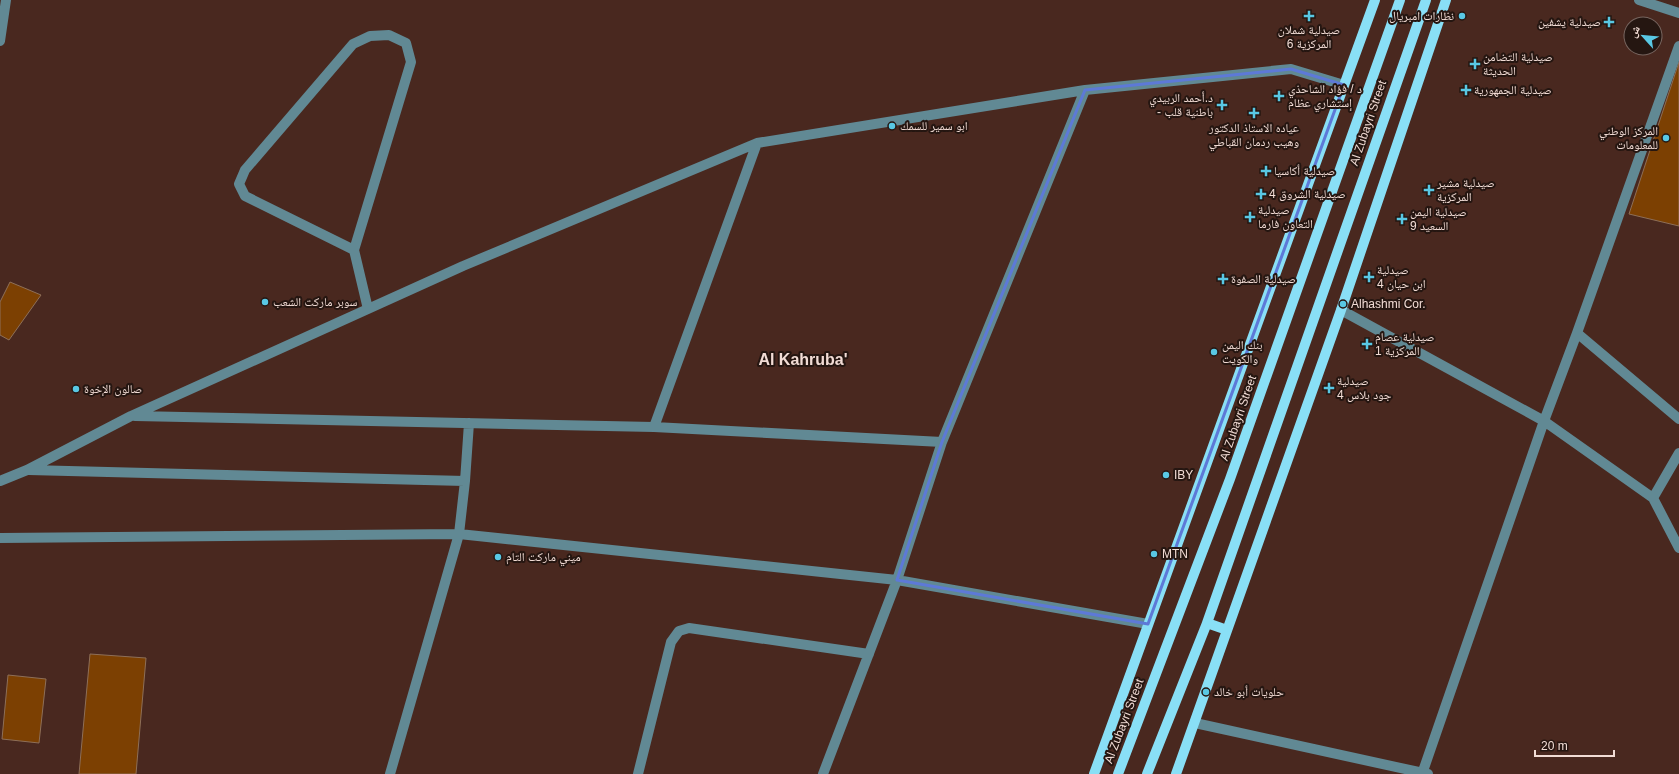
<svg xmlns="http://www.w3.org/2000/svg" width="1679" height="774" viewBox="0 0 1679 774" font-family="Helvetica,'Noto Naskh Arabic',sans-serif">
  <style>
    .building { fill: #7c4002; stroke: #8e6f58 }
    .lines { fill: none; stroke-linecap: round; stroke-linejoin: round }
    .minor { stroke: #618994; stroke-width: 10 }
    .major { stroke: #89dff6; stroke-width: 10 }
    .marked { fill: none; stroke: #5d79d7; stroke-width: 3; stroke-linejoin: round }
    .poi-dot { fill: #59c8e4; stroke: #251611; stroke-width: 1.5 }
    .labels { text-anchor: middle; dominant-baseline: central; stroke-width: 4; stroke-linejoin: round; paint-order: stroke }
    .poi-label { font-size: 12px; fill: #f2dcd5; stroke: #251611; text-anchor: start }
    .street-label { font-size: 12px; fill: #f2dcd5; stroke: #251611 }
    .district-label { font-size: 16px; font-weight: bold; fill: #f2dcd5; stroke: #251611 }
  </style>
  <rect width="100%" height="100%" fill="#49281f"/>
  <path class="building" d="M 1679,62 L 1679,226 L 1629,214 Z
    M 10,282 L 41,295 L 9,340 L 0,335 L 0,302 Z
    M 90,654 L 146,658 L 136,774 L 79,774 Z
    M 8,675 L 46,679 L 39,743 L 2,739 Z"/>
  <g class="lines">
    <path class="minor" d="M 1639,0 L 1679,13
      M 0,41 L 6,0
      M 354,250 L 245,196 L 239,184 L 245,170 L 353,44 L 370,36 L 389,35 L 406,43 L 411,62 L 354,250 L 368,309
      M 1341,310 L 1544,421 L 1653,498 L 1679,548
      M 1577,333 L 1679,419
      M 135,416 L 654,427 L 942,442
      M 654,427 L 757,143
      M 29,470 L 465,481
      M 0,481 L 27,470 L 131,416 L 463,266 L 757,143 L 1085,90 L 1291,69 L 1344,85
      M 1653,498 L 1679,453
      M 0,538 L 459,534 L 897,580 L 1148,624
      M 1195,723 L 1428,774
      M 390,774 L 459,534 L 465,481 L 469,423
      M 638,774 L 671,642 L 679,631 L 689,628 L 869,654
      M 823,774 L 897,580 L 942,442 L 1085,90
      M 1422,774 L 1544,421 L 1577,333 L 1679,46"/>
    <path class="major" d="M 1207,623 L 1227,630
      M 1094,774 L 1375,0
      M 1118,774 L 1230,479 L 1400,0
      M 1147,774 L 1207,623 L 1426,0
      M 1176,774 L 1341,310 L 1446,0"/>
  </g>
  <path class="marked" d="M 1291,69 L 1344,85 L 1148,624 L 897,580 L 942,442 L 1085,90 Z"/>
  <g class="poi-dot">
    <path d="M1307 10h4v4h4v4h-4v4h-4v-4h-4v-4h4z"/>
    <circle cx="1462" cy="16" r="4"/>
    <path d="M1607 16h4v4h4v4h-4v4h-4v-4h-4v-4h4z"/>
    <path d="M1473 58h4v4h4v4h-4v4h-4v-4h-4v-4h4z"/>
    <path d="M1464 84h4v4h4v4h-4v4h-4v-4h-4v-4h4z"/>
    <path d="M1277 90h4v4h4v4h-4v4h-4v-4h-4v-4h4z"/>
    <path d="M1220 99h4v4h4v4h-4v4h-4v-4h-4v-4h4z"/>
    <path d="M1252 107h4v4h4v4h-4v4h-4v-4h-4v-4h4z"/>
    <circle cx="892" cy="126" r="4"/>
    <circle cx="1666" cy="138" r="4"/>
    <path d="M1264 165h4v4h4v4h-4v4h-4v-4h-4v-4h4z"/>
    <path d="M1427 184h4v4h4v4h-4v4h-4v-4h-4v-4h4z"/>
    <path d="M1259 188h4v4h4v4h-4v4h-4v-4h-4v-4h4z"/>
    <path d="M1248 211h4v4h4v4h-4v4h-4v-4h-4v-4h4z"/>
    <path d="M1400 213h4v4h4v4h-4v4h-4v-4h-4v-4h4z"/>
    <path d="M1367 271h4v4h4v4h-4v4h-4v-4h-4v-4h4z"/>
    <path d="M1221 273h4v4h4v4h-4v4h-4v-4h-4v-4h4z"/>
    <circle cx="265" cy="302" r="4"/>
    <circle cx="1343" cy="304" r="4"/>
    <path d="M1365 338h4v4h4v4h-4v4h-4v-4h-4v-4h4z"/>
    <circle cx="1214" cy="352" r="4"/>
    <path d="M1327 382h4v4h4v4h-4v4h-4v-4h-4v-4h4z"/>
    <circle cx="76" cy="389" r="4"/>
    <circle cx="1166" cy="475" r="4"/>
    <circle cx="1154" cy="554" r="4"/>
    <circle cx="498" cy="557" r="4"/>
    <circle cx="1206" cy="692" r="4"/>
  </g>
  <g class="labels">
    <g class="poi-label">
      <text x="1454" y="16" text-anchor="end">نظارات امبريال</text>
      <text x="1601" y="22" text-anchor="end">صيدلية يشفين</text>
      <text x="1309" y="30" text-anchor="middle">صيدلية شملان<tspan x="1309" dy="14">المركزية 6</tspan></text>
      <text x="1483" y="57">صيدلية التضامن<tspan x="1483" dy="14">الحديثة</tspan></text>
      <text x="1288" y="89">د / فؤاد الشاحذي<tspan x="1288" dy="14">إستشاري عظام</tspan></text>
      <text x="1474" y="90">صيدلية الجمهورية</text>
      <text x="1213" y="98" text-anchor="end">د.أحمد الربيدي<tspan x="1213" dy="14">- باطنية قلب</tspan></text>
      <text x="900" y="126">ابو سمير للسمك</text>
      <text x="1254" y="128" text-anchor="middle">عياده الاستاذ الدكتور<tspan x="1254" dy="14">وهيب ردمان القباطي</tspan></text>
      <text x="1658" y="131" text-anchor="end">المركز الوطني<tspan x="1658" dy="14">للمعلومات</tspan></text>
      <text x="1274" y="171">صيدلية أكاسيا</text>
      <text x="1437" y="183">صيدلية مشير<tspan x="1437" dy="14">المركزية</tspan></text>
      <text x="1269" y="194">صيدلية الشروق 4</text>
      <text x="1258" y="210">صيدلية<tspan x="1258" dy="14">التعاون فارما</tspan></text>
      <text x="1410" y="212">صيدلية اليمن<tspan x="1410" dy="14">السعيد 9</tspan></text>
      <text x="1377" y="270">صيدلية<tspan x="1377" dy="14">ابن حيان 4</tspan></text>
      <text x="1231" y="279">صيدلية الصفوة</text>
      <text x="273" y="302">سوبر ماركت الشعب</text>
      <text x="1351" y="304">Alhashmi Cor.</text>
      <text x="1375" y="337">صيدلية عصام<tspan x="1375" dy="14">المركزية 1</tspan></text>
      <text x="1222" y="345">بنك اليمن<tspan x="1222" dy="14">والكويت</tspan></text>
      <text x="1337" y="381">صيدلية<tspan x="1337" dy="14">جود بلاس 4</tspan></text>
      <text x="84" y="389">صالون الإخوة</text>
      <text x="1174" y="475">IBY</text>
      <text x="1162" y="554">MTN</text>
      <text x="506" y="557">ميني ماركت التام</text>
      <text x="1214" y="692">حلويات أبو خالد</text>
    </g>
    <g class="street-label">
      <text transform="translate(1368 123) rotate(-71)">Al Zubayri Street</text>
      <text transform="translate(1238 418) rotate(-71)">Al Zubayri Street</text>
      <text transform="translate(1124 721) rotate(-69)">Al Zubayri Street</text>
    </g>
    <g class="district-label">
      <text x="803" y="359">Al Kahruba'</text>
    </g>
  </g>
  <g transform="translate(1643 36) rotate(297)"><circle r="19" fill="#251611" stroke="#77655f"/>
  <path d="M0-3L7 15L0 10L-7 15Z" fill="#59c8e4"/>
  <text y="-6" font-size="11" font-weight="bold" text-anchor="middle" fill="#f2dcd5">ش</text>
  </g>
  <path d="M1535 750v6h79v-6" fill="none" stroke="#f2dcd5" stroke-width="2"/>
  <text x="1541" y="750" font-size="12" fill="#f2dcd5" stroke="#251611" stroke-width="3" paint-order="stroke">20 m</text>
</svg>
